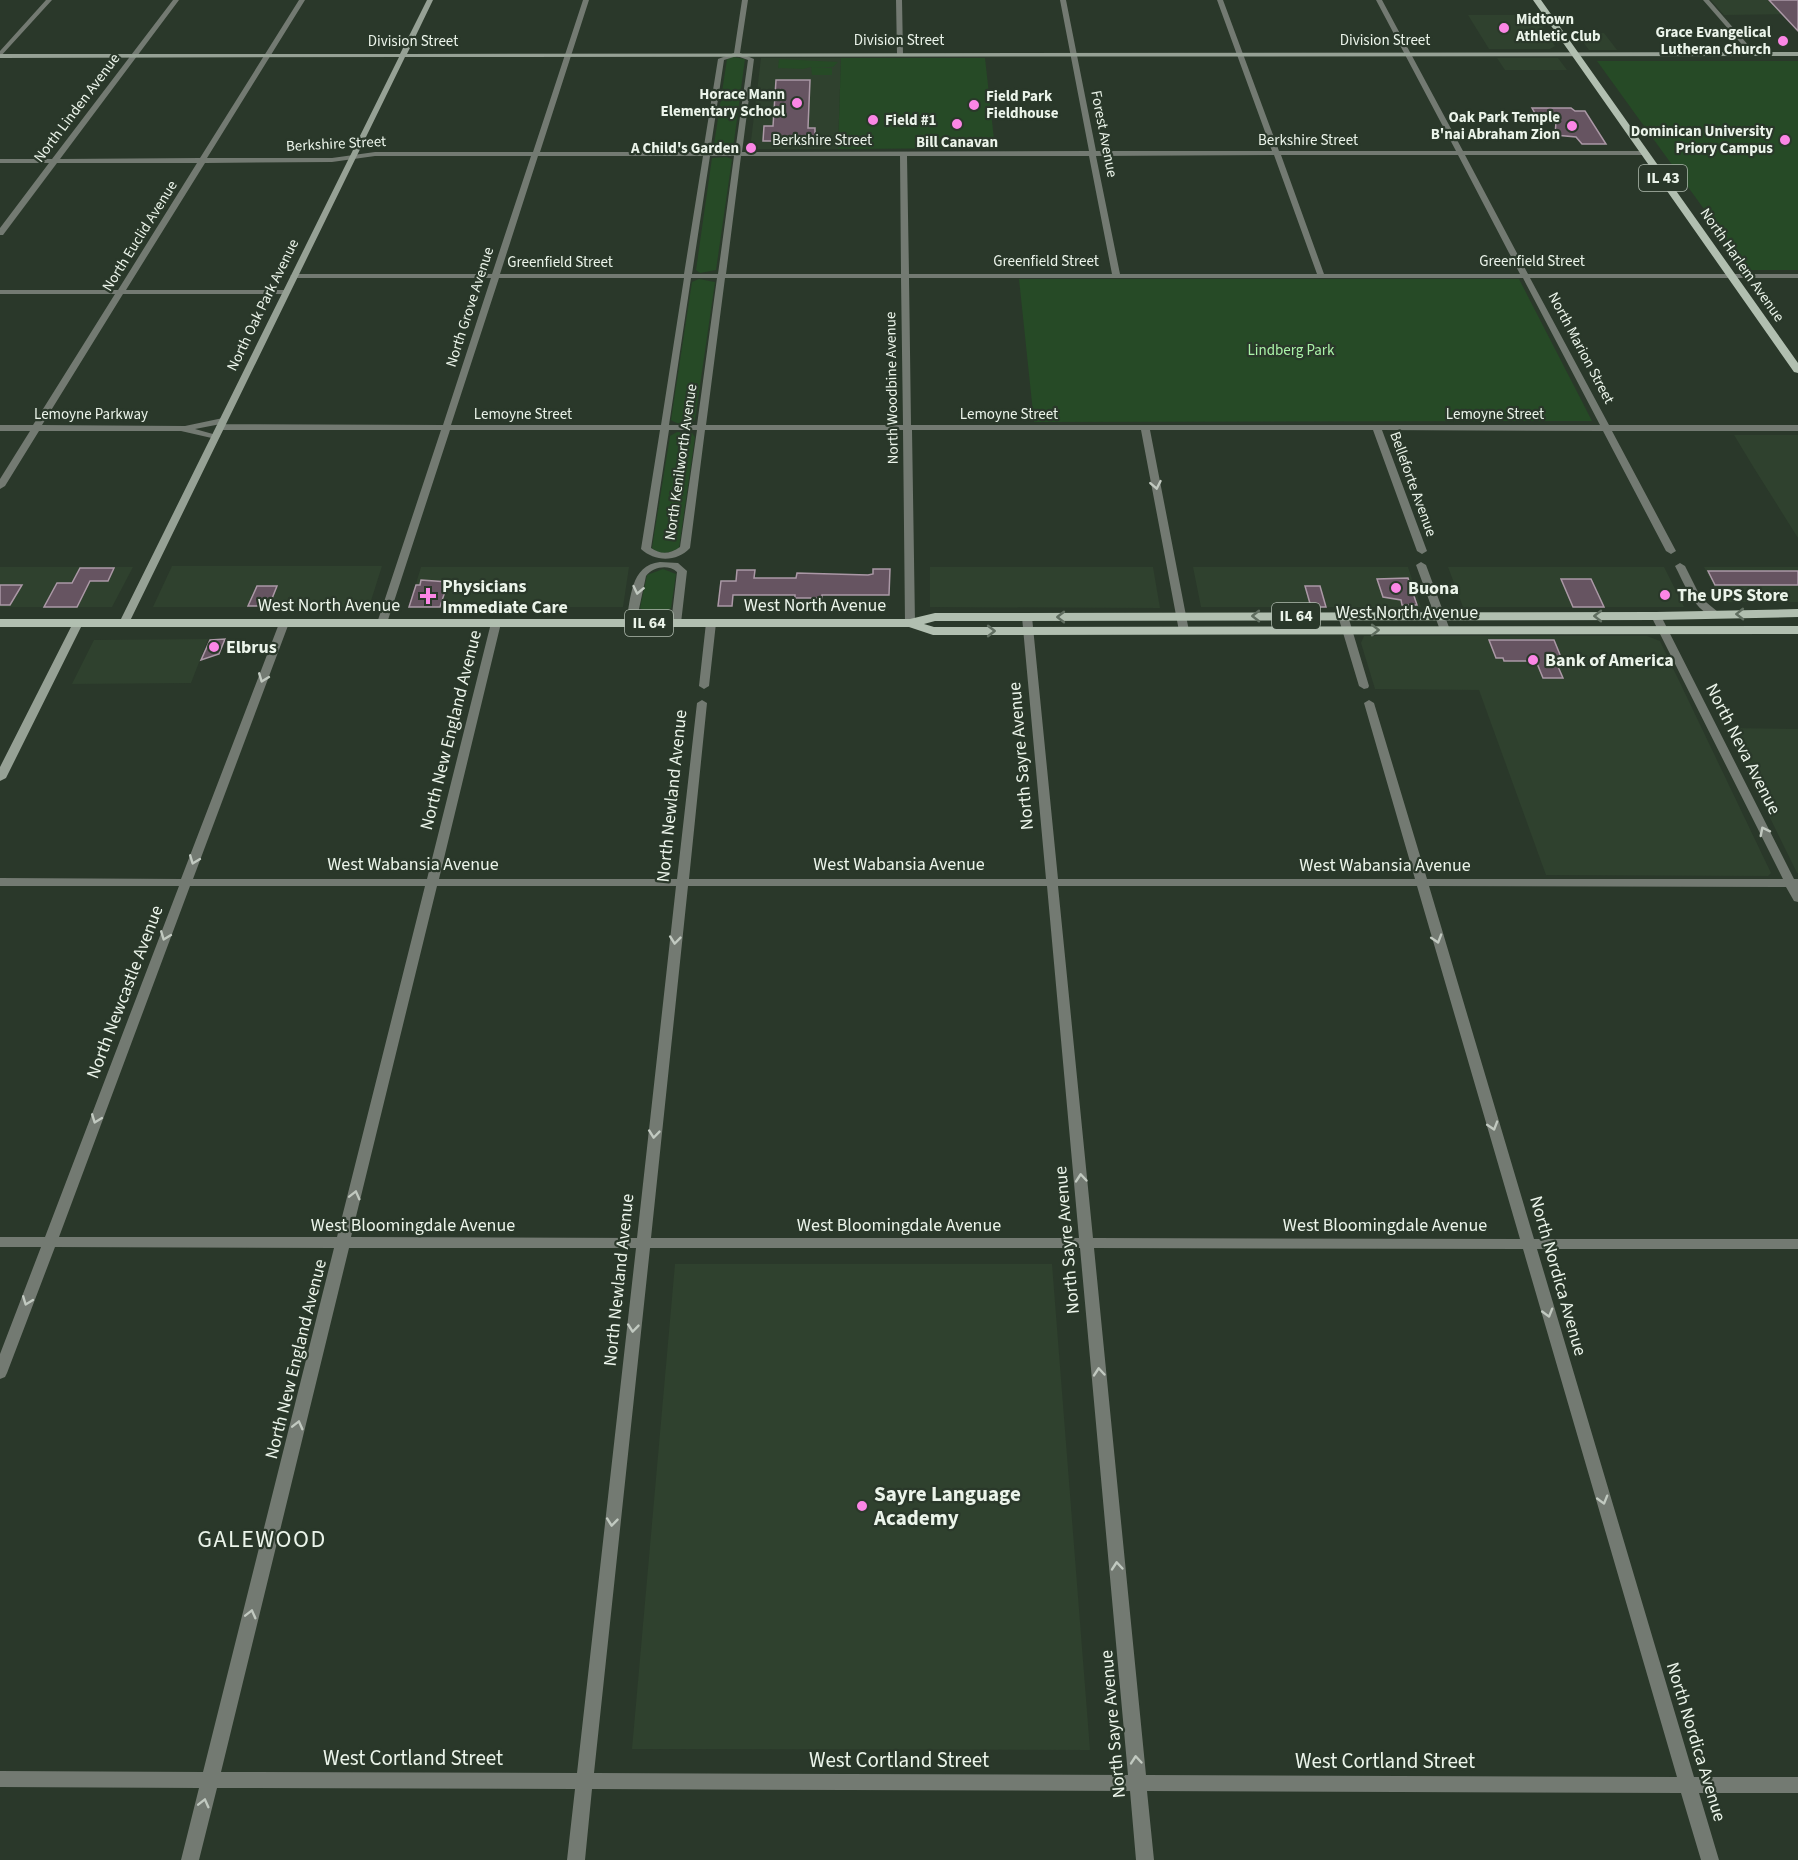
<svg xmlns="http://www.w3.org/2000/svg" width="1798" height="1860" viewBox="0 0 1798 1860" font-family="'Source Sans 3',sans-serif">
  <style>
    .built { fill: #2f412e }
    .green { fill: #264a26 }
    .building { fill: #665461; stroke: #ab98a6; stroke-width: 1.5 }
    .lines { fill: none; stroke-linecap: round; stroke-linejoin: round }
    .street { fill: #737a72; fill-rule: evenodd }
    .secondary { fill: #96a195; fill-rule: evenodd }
    .primary { fill: #b1bfb0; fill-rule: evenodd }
    .oneway { stroke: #c1c9c0 }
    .oneway2 { stroke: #606e60 }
    .poi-dot { fill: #fb86e5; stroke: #2a382a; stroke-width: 2 }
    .labels { text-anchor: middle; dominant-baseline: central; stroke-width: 4.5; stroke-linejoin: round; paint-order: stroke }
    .far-poi-label { font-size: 15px; font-weight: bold; fill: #ebf4ea; stroke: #2a382a; text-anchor: end }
    .far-street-label { font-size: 15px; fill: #ebf4ea; stroke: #2a382a }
    .far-park-label { font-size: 15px; fill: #aaf2a8; stroke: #2a382a }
    .shield { fill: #2a382a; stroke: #b1bcb0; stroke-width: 1.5 }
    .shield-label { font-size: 16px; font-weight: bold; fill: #ebf4ea }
    .poi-label { font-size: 18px; font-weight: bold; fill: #ebf4ea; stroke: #2a382a; text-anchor: start }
    .street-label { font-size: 18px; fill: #ebf4ea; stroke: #2a382a }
    .near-poi-label { font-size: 21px; font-weight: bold; fill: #ebf4ea; stroke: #2a382a; text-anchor: start }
    .near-street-label { font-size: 21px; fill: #ebf4ea; stroke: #2a382a }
    .near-neighbourhood-label { font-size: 24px; letter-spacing: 1.5px; fill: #ebf4ea; stroke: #2a382a }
  </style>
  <rect width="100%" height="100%" fill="#2a382a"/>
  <path class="built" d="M 1711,0 L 1798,0 L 1798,14 L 1724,15 Z
    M 1468,15 L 1535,15 L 1555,46 L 1550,49 L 1489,49 Z
    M 1604,33 L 1617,50 L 1589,50 L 1577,34 Z
    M 761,58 L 841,58 L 838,149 L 750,149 Z
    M 1497,58 L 1558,58 L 1567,70 L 1505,70 Z
    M 1734,435 L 1798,435 L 1798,538 L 1754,468 Z
    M 172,566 L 382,566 L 369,607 L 153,607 Z
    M 0,567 L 133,567 L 112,607 L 0,607 Z
    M 421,567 L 629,567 L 623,607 L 409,607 Z
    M 930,567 L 1153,567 L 1160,608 L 930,607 Z
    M 1193,567 L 1408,567 L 1421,607 L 1201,607 Z
    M 1448,567 L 1664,567 L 1684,607 L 1463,607 Z
    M 1704,567 L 1798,567 L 1798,602 L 1722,602 Z
    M 1364,636 L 1647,636 L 1660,641 L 1771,873 L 1768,876 L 1546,875 L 1479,690 L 1375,689 L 1361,643 Z
    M 208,639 L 191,683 L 72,684 L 94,640 Z
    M 1726,728 L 1798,729 L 1798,873 L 1797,873 Z
    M 675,1264 L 1052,1264 L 1090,1750 L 632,1749 Z"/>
  <path class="green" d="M 733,57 L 745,59 L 733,149 L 727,152 L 713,151 L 727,59 Z
    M 841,58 L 985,58 L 995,148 L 838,149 Z
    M 779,59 L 838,62 L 833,67 L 813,67 L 832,68 L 832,75 L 812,75 L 811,67 L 803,69 L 778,68 Z
    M 1597,61 L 1798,61 L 1798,270 L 1748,270 Z
    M 726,157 L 732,159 L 716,270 L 700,273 L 696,270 L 712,158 Z
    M 699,279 L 715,282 L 695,420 C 689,426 678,425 671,420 L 692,282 Z
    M 1019,279 L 1519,279 L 1592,421 L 1034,422 Z
    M 677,432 L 692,433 L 695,437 L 679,548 C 671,553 659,556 652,548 L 670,436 Z
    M 663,569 L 676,574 L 671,608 C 662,615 650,615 640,608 L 647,575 Z"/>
  <path class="building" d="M 1769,0 L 1798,0 L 1798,31 Z
    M 776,80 L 810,80 L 808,128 L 815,128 L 815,141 L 763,141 L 764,126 L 773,126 Z
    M 1532,108 L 1571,108 L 1575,111 L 1585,111 L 1606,144 L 1582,144 L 1576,137 L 1555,135 L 1556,122 L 1540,122 Z
    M 80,568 L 114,568 L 108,581 L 90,581 L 77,607 L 44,607 L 57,583 L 72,583 Z
    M 873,569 L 890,569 L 889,595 L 822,595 L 822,598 L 795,598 L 795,595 L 733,595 L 732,606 L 718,606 L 721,581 L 736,581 L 737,570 L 755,570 L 754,578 L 796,578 L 797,573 L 868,575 L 873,574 Z
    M 1708,571 L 1798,571 L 1798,585 L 1715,585 Z
    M 1408,578 L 1417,605 L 1402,605 L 1401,600 L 1383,597 L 1377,579 Z
    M 1561,579 L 1591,579 L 1604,607 L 1573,607 Z
    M 421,580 L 448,582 L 440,607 L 409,607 L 416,585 L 420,585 Z
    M 0,585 L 22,585 L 10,605 L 0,605 Z
    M 257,586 L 277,586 L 269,606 L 248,606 Z
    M 1305,586 L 1320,586 L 1326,607 L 1311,607 Z
    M 225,639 L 219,654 L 201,660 L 210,640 Z
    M 1489,640 L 1554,640 L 1563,662 L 1556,662 L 1563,678 L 1543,678 L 1536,661 L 1504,661 L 1503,658 L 1496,658 Z"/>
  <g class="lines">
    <path class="street" d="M 46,0 L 52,0 L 0,57 L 0,51 Z
      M 173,0 L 179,0 L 60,159 L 200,158 L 299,0 L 305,0 L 207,158 L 332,158 L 375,152 L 533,152 L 583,0 L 589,0 L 540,152 L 703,152 L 718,59 L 734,53 L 742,0 L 748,0 L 740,53 L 754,59 L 742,152 L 1089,151 L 1060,0 L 1066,0 L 1096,151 L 1272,151 L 1217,0 L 1223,0 L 1279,151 L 1456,151 L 1376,0 L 1382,0 L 1463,151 L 1645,151 L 1649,153 L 1645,155 L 1465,155 L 1528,274 L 1798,274 L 1798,278 L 1530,278 L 1609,425 L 1798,425 L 1798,431 L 1612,431 L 1676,551 L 1671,554 L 1666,551 L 1603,431 L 1382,430 L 1427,551 L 1422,554 L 1417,551 L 1373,430 L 1150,430 L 1189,631 L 1184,634 L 1179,631 L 1141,430 L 912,430 L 915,623 L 910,626 L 905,623 L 903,430 L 705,430 L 690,548 C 677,562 655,562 641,549 L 660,430 L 450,430 L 387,623 L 382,626 L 378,625 L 377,623 L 441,430 L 220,430 L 216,427 L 220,424 L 443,425 L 491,278 L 294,278 L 290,276 L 294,274 L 492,274 L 531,156 L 375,156 L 332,162 L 205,163 L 126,290 L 286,290 L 290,292 L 286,294 L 123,294 L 42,425 L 185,426 L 223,418 L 226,419 L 226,423 L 195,429 L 220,436 L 216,439 L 181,431 L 39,431 L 5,486 L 0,489 L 0,479 L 30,431 L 0,431 L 0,425 L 33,425 L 115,294 L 0,294 L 0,290 L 118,290 L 197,163 L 57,163 L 3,235 L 0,235 L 0,228 L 49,163 L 0,163 L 0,159 L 52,159 ZM 737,56 L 748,60 L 735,152 L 710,152 L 724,60 ZM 1274,155 L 1317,274 L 1120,274 L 1096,156 ZM 1281,155 L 1458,155 L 1520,274 L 1324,274 ZM 538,156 L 703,156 L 684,274 L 500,274 ZM 710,156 L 734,156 L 718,274 L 692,274 ZM 741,156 L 900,156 L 901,274 L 726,274 ZM 907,156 L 1089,156 L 1112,274 L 909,274 ZM 499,278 L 684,278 L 661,425 L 451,425 ZM 691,278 L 717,278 L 697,425 L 669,425 ZM 725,278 L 901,278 L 903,425 L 706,425 ZM 909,278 L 1523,278 L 1600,425 L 911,425 ZM 669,430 L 697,430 L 680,547 C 670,554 661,555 651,548 Z
      M 896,0 L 902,0 L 903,54 L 900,56 L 897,54 Z
      M 1703,0 L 1709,0 L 1756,54 L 1756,56 L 1752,56 Z
      M 660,562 L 678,563 L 687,571 L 681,623 L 676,626 L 671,623 L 677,572 C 668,564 653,567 646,576 L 636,623 L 631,626 L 627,625 L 626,623 C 631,599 630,565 660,562 Z
      M 1421,562 L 1426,565 L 1450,630 L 1449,632 L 1445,633 L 1440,630 L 1416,565 Z
      M 1680,563 L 1685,566 L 1701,598 L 1718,612 L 1718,616 C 1697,618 1683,581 1675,566 Z
      M 1343,613 L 1348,616 L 1369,686 L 1368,688 L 1364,689 L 1359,686 L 1338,616 Z
      M 1656,613 L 1661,616 L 1794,879 L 1798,879 L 1798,902 L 1794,901 L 1786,887 L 1429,886 L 1534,1239 L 1798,1239 L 1798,1249 L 1537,1249 L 1694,1777 L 1798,1777 L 1798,1793 L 1699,1793 L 1719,1860 L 1701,1860 L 1681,1793 L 1147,1791 L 1154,1860 L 1136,1860 L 1130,1791 L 592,1789 L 585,1860 L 567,1860 L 575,1789 L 217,1788 L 199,1860 L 181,1860 L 199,1788 L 0,1787 L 0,1771 L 203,1772 L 334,1248 L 55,1247 L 7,1373 L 5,1377 L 0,1379 L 0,1354 L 41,1247 L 0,1247 L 0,1237 L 45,1237 L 179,886 L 0,886 L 0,878 L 181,879 L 280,621 L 284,620 L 289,623 L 193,879 L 427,879 L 491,623 L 496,620 L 501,623 L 439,879 L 677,879 L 697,703 L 702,700 L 707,703 L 689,879 L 1046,879 L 1022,617 L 1027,614 L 1032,617 L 1058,879 L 1415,879 L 1364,703 L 1369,700 L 1374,703 L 1427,879 L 1783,879 L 1651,616 ZM 190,886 L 425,886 L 337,1237 L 59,1237 ZM 437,886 L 676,886 L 637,1238 L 351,1237 ZM 688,886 L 1047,886 L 1079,1238 L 651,1238 ZM 1058,886 L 1417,886 L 1520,1239 L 1093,1238 ZM 349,1248 L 636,1248 L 577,1773 L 221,1772 ZM 650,1248 L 1080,1248 L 1128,1775 L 594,1773 ZM 1094,1248 L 1523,1249 L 1677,1777 L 1146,1775 Z
      M 711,620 L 716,623 L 709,686 L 704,689 L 699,686 L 706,623 Z"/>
    <path class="secondary" d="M 427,0 L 433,0 L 407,54 L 1798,52 L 1798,56 L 405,57 L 129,623 L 124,626 L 120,625 L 119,623 L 399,57 L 0,58 L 0,54 L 400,54 Z
      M 78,620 L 83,623 L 6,778 L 0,781 L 0,767 L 73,623 Z"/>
    <path class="primary" d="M 1533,0 L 1541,0 L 1798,363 L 1798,373 L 1794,372 Z
      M 1798,609 L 1798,617 L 1656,620 L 935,621 L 924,624 L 934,627 L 1798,626 L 1798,634 L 933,635 L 909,627 L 0,627 L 0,619 L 910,619 L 935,613 L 1656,612 Z"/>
  </g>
  <defs><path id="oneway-chevron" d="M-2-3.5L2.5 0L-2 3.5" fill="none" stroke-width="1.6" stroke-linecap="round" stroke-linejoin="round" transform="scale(1.5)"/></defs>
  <g class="oneway">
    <use href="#oneway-chevron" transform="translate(1156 485) rotate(79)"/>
    <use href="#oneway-chevron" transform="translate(638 590) rotate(102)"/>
    <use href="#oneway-chevron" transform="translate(263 678) rotate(111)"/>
    <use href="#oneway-chevron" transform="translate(1764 831) rotate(-117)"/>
    <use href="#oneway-chevron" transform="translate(194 860) rotate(111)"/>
    <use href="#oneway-chevron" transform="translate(165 936) rotate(111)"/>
    <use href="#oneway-chevron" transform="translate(1437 939) rotate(73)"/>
    <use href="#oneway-chevron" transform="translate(675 940) rotate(96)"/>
    <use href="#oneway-chevron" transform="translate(96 1119) rotate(111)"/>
    <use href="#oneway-chevron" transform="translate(1493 1126) rotate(73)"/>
    <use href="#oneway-chevron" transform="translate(654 1134) rotate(96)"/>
    <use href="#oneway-chevron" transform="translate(1081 1178) rotate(-95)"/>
    <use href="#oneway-chevron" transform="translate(355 1195) rotate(-76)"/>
    <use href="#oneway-chevron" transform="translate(27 1301) rotate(111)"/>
    <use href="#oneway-chevron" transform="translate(1548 1313) rotate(74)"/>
    <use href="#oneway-chevron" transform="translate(633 1328) rotate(96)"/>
    <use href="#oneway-chevron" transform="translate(1099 1372) rotate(-95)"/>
    <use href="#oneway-chevron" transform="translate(298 1425) rotate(-76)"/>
    <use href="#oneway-chevron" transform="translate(1603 1500) rotate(74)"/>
    <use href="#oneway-chevron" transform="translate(612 1522) rotate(96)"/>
    <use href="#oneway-chevron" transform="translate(1117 1566) rotate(-95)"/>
    <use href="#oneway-chevron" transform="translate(251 1614) rotate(-76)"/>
    <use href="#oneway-chevron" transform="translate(1136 1760) rotate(-95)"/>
    <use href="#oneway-chevron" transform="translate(204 1803) rotate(-76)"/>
  </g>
  <g class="oneway2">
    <use href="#oneway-chevron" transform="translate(1740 614) rotate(179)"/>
    <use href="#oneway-chevron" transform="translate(1256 616) rotate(180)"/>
    <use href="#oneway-chevron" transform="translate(1598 616) rotate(180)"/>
    <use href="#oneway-chevron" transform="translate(1061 617) rotate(180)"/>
    <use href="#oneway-chevron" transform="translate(1375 630)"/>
    <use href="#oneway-chevron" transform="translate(991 631)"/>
  </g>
  <g class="poi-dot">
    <circle cx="1504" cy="28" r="6"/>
    <circle cx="1783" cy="41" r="6"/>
    <circle cx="797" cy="103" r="6"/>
    <circle cx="974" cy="105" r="6"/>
    <circle cx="873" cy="120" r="6"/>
    <circle cx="957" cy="124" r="6"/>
    <circle cx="1572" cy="126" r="6"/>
    <circle cx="1785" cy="140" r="6"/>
    <circle cx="751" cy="148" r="6"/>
    <circle cx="1396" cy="588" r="6"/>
    <circle cx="1665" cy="595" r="6"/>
    <path d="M425 587h6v6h6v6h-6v6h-6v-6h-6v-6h6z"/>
    <circle cx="214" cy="647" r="6"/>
    <circle cx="1533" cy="660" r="6"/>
    <circle cx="862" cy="1506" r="6"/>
  </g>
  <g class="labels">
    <g class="far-poi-label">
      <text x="1516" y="19" text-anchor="start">Midtown<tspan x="1516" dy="17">Athletic Club</tspan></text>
      <text x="1771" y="32">Grace Evangelical<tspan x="1771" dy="17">Lutheran Church</tspan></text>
      <text x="785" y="94">Horace Mann<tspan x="785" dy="17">Elementary School</tspan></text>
      <text x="986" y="96" text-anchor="start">Field Park<tspan x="986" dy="17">Fieldhouse</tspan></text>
      <text x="1560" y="117">Oak Park Temple<tspan x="1560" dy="17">B'nai Abraham Zion</tspan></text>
      <text x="885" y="120" text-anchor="start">Field #1</text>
      <text x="1773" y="131">Dominican University<tspan x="1773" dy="17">Priory Campus</tspan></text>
      <text x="957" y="142" text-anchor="middle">Bill Canavan</text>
      <text x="739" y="148">A Child's Garden</text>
    </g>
    <g class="far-street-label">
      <text x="899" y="40">Division Street</text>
      <text x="1385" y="40">Division Street</text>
      <text x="413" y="41">Division Street</text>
      <text transform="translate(77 108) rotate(-53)">North Linden Avenue</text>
      <text transform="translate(1104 134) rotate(79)">Forest Avenue</text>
      <text x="822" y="140">Berkshire Street</text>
      <text x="1308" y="140">Berkshire Street</text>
      <text transform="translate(336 144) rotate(-3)">Berkshire Street</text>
      <text transform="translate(140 236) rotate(-58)">North Euclid Avenue</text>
      <text x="1046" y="261">Greenfield Street</text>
      <text x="1532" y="261">Greenfield Street</text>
      <text x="560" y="262">Greenfield Street</text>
      <text transform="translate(1742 265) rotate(55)">North Harlem Avenue</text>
      <text transform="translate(263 305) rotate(-64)">North Oak Park Avenue</text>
      <text transform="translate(470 307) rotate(-72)">North Grove Avenue</text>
      <text transform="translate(1581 348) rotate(62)">North Marion Street</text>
      <text transform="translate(892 388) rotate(-91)">North Woodbine Avenue</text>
      <text x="91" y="414">Lemoyne Parkway</text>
      <text x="523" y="414">Lemoyne Street</text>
      <text x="1009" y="414">Lemoyne Street</text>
      <text x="1495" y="414">Lemoyne Street</text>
      <text transform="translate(681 462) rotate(-82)">North Kenilworth Avenue</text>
      <text transform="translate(1413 484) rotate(70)">Belleforte Avenue</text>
    </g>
    <g class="far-park-label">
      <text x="1291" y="350">Lindberg Park</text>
    </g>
    <g class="shield">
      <rect x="1639" y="165" width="48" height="26" rx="4.5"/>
      <rect x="1272" y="603" width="48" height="26" rx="4.5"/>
      <rect x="625" y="610" width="48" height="26" rx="4.5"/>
    </g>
    <g class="shield-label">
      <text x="1663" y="178">IL 43</text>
      <text x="1296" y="616">IL 64</text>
      <text x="649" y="623">IL 64</text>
    </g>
    <g class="poi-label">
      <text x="442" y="586">Physicians<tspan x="442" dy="21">Immediate Care</tspan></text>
      <text x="1408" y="588">Buona</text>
      <text x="1677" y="595">The UPS Store</text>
      <text x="226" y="647">Elbrus</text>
      <text x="1545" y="660">Bank of America</text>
    </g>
    <g class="street-label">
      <text x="329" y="605">West North Avenue</text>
      <text x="815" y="605">West North Avenue</text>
      <text x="1407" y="612">West North Avenue</text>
      <text transform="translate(451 730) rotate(-76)">North New England Avenue</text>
      <text transform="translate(1743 749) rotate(63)">North Neva Avenue</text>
      <text transform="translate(1021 756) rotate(-95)">North Sayre Avenue</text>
      <text transform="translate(672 796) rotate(-84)">North Newland Avenue</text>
      <text x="413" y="864">West Wabansia Avenue</text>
      <text x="899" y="864">West Wabansia Avenue</text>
      <text x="1385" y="865">West Wabansia Avenue</text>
      <text transform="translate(125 992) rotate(-69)">North Newcastle Avenue</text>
      <text x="413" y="1225">West Bloomingdale Avenue</text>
      <text x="899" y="1225">West Bloomingdale Avenue</text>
      <text x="1385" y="1225">West Bloomingdale Avenue</text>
      <text transform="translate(1067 1240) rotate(-95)">North Sayre Avenue</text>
      <text transform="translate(1558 1276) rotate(74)">North Nordica Avenue</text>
      <text transform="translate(619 1280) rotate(-84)">North Newland Avenue</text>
      <text transform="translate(296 1359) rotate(-76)">North New England Avenue</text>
      <text transform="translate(1113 1724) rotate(-95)">North Sayre Avenue</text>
      <text transform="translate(1696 1742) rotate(73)">North Nordica Avenue</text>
    </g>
    <g class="near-poi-label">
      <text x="874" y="1494">Sayre Language<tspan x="874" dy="24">Academy</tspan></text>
    </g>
    <g class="near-street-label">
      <text x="413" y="1758">West Cortland Street</text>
      <text x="899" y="1760">West Cortland Street</text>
      <text x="1385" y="1761">West Cortland Street</text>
    </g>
    <g class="near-neighbourhood-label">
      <text x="262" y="1539">GALEWOOD</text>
    </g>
  </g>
</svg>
